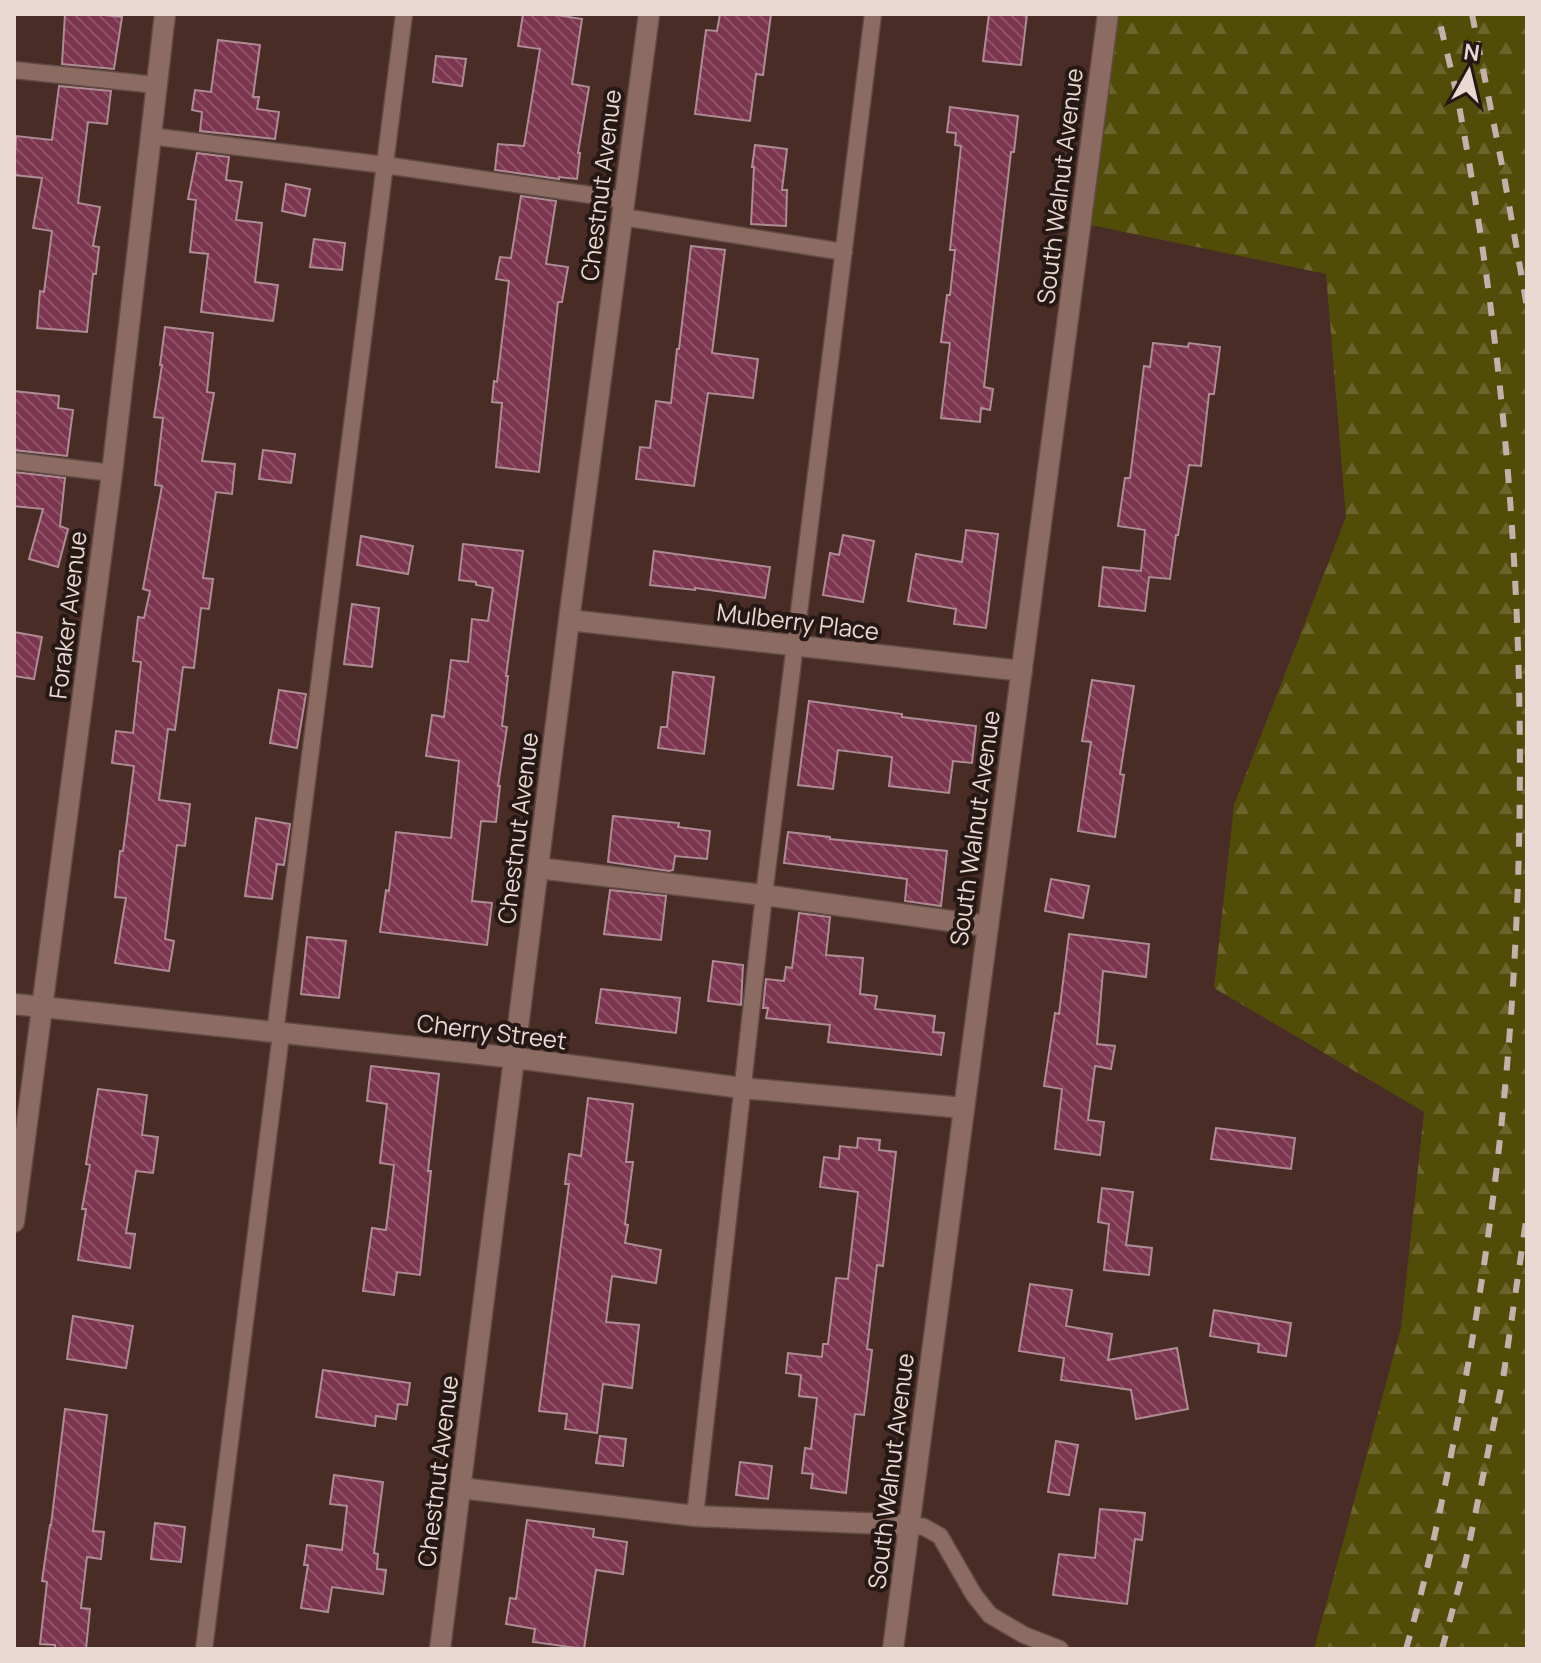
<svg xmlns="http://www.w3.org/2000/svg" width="1541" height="1663" viewBox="0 0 1541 1663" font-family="Manrope,sans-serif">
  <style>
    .forest { fill: url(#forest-firs) }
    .building { fill: url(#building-back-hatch); stroke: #ae8c95; stroke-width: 2 }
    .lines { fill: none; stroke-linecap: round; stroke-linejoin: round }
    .lane-casing { stroke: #624b44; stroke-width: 19 }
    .street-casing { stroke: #624b44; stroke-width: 23 }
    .lane { stroke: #8c6b63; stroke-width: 16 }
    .street { stroke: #8c6b63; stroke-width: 20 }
    .rail { stroke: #c5b1ab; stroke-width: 6; stroke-dasharray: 14 14; stroke-linecap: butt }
    .labels { text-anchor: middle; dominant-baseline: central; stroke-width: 8; stroke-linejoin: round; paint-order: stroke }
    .street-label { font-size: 24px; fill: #ead8d3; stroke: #251815 }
  </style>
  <defs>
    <pattern id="forest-firs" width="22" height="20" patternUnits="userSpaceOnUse" patternTransform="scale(2)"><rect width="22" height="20" fill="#524c09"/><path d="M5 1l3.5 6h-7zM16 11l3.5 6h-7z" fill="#6b652c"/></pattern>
    <pattern id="building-back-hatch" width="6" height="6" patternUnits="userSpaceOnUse" patternTransform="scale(2)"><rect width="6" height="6" fill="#7c354e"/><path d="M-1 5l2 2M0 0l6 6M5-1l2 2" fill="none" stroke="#8f5267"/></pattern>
  </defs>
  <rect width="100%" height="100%" fill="#482c25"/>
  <path class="forest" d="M 1108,14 L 1527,14 L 1527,1649 L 1314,1649 L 1401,1328 L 1424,1112 L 1214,988 L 1234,805 L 1346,517 L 1326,274 L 1081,223 Z"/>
  <path class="building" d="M 65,14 L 96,14 L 122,17 L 114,69 L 62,64 Z
    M 523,14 L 551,14 L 582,19 L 572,84 L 589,87 L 578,153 L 580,153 L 577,179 L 559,177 L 559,179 L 495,170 L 498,144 L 524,146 L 540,49 L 518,46 Z
    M 720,14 L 771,14 L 763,75 L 756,74 L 750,121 L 695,114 L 706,30 L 717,31 Z
    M 989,14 L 1027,14 L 1021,65 L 983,61 Z
    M 218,40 L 260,45 L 253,97 L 259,97 L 257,109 L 279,112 L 275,139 L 200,131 L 202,112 L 192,110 L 195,90 L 211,92 Z
    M 436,56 L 466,59 L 462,86 L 433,82 Z
    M 59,86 L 111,91 L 107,124 L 88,122 L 78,203 L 100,207 L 93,246 L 99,247 L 96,274 L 93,274 L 87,332 L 37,328 L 40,291 L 44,292 L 52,231 L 33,228 L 42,178 L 14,175 L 16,136 L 52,140 Z
    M 950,107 L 1018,116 L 1014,152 L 1011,152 L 984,387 L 993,389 L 990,410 L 981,408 L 980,422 L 941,418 L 950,343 L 941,342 L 947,295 L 950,295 L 955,250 L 950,250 L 961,146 L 955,145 L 956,133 L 947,132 Z
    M 755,145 L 787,149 L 782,190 L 787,190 L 786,226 L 751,224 L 754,167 L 752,167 Z
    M 197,153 L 229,157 L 226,180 L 242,182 L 236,220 L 262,223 L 255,282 L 278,285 L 273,321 L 201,312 L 208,254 L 190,252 L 196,200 L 188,199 Z
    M 286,184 L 310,189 L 305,216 L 282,211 Z
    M 521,196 L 556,201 L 546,264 L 568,267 L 562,302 L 558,302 L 539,472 L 496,467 L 502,403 L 492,402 L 494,381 L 497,382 L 509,281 L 496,279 L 500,257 L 511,258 Z
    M 314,239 L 345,243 L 342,270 L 310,267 Z
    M 691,246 L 725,250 L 712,353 L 758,359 L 753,398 L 708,393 L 694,486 L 636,479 L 640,447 L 650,448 L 656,401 L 671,403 L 677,349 L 679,349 Z
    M 165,327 L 213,333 L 207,392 L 214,393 L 202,461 L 235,464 L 232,494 L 216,492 L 203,578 L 213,579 L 209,609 L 201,608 L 194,668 L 183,667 L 175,730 L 168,729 L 159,800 L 190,804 L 185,846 L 177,845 L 165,939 L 174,941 L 169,971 L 115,963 L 126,898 L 115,897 L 120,851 L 123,851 L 134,766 L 112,763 L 116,731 L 133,733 L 141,662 L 133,661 L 138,617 L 144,618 L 150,591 L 143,589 L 162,486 L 155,485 L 163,418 L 154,417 L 162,365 L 160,365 Z
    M 1153,343 L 1188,347 L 1189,343 L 1220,347 L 1214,394 L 1209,394 L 1201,466 L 1189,465 L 1178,535 L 1176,535 L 1170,579 L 1149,577 L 1145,611 L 1099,606 L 1103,567 L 1141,571 L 1145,530 L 1118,526 L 1125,478 L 1130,478 L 1144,366 L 1150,367 Z
    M 14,391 L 59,396 L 58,408 L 73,410 L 67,456 L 14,450 Z
    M 263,450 L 295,454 L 291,483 L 259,479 Z
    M 14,472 L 65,478 L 60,526 L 68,529 L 58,567 L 29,559 L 43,509 L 14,506 Z
    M 966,530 L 998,534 L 986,628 L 954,624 L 956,609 L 908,601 L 916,554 L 962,562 Z
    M 843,535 L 874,541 L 863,602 L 823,595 L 830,553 L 839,555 Z
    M 361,536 L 413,546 L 408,574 L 357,565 Z
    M 463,544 L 523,551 L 506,676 L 508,676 L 502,726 L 507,727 L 498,786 L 500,786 L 496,822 L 481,821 L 472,901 L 492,903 L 487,945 L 380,932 L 386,890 L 389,891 L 396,832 L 451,838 L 459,761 L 426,756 L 432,715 L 444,717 L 451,660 L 468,662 L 472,619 L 488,621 L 493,588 L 476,585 L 476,582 L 459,580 Z
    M 654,551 L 770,567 L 765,598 L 695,588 L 695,590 L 650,585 Z
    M 352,604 L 379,608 L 372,667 L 344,664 Z
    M 14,632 L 42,637 L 34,679 L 14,676 Z
    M 673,672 L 714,677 L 704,754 L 658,748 L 661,727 L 667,727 Z
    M 1092,680 L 1134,686 L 1120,774 L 1124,775 L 1115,837 L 1078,831 L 1091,742 L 1082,741 Z
    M 279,690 L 306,694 L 297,748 L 270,743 Z
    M 809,701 L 902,714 L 902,717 L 976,726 L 972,763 L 953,761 L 949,793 L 889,786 L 892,757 L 838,750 L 833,789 L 798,785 Z
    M 613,816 L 679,823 L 678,827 L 710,831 L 707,859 L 675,856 L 673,870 L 669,871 L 608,862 Z
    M 256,818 L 290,824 L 284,865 L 277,864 L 272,899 L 245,896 Z
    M 788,832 L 830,837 L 830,839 L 947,851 L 941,906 L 905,901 L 907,879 L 784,863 Z
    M 1051,879 L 1089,886 L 1083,918 L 1045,911 Z
    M 610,890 L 666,896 L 661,940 L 604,934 Z
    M 799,913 L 830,917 L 826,955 L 863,958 L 860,994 L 877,996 L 875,1009 L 935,1016 L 933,1032 L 944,1033 L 941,1055 L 828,1042 L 830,1025 L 766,1018 L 768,1008 L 763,1008 L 766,979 L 784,981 L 786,967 L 792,968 Z
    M 1069,934 L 1149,944 L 1146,977 L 1103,971 L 1097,1044 L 1115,1046 L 1111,1069 L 1095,1066 L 1088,1120 L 1104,1122 L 1100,1155 L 1055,1149 L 1062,1089 L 1044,1086 L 1055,1013 L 1059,1014 Z
    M 307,937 L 346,941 L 339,998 L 301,994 Z
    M 713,961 L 743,965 L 741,1005 L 708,1001 Z
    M 601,989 L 680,998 L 676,1033 L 596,1023 Z
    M 371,1066 L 439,1074 L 428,1171 L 431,1171 L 420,1275 L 397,1272 L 394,1295 L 363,1291 L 372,1228 L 386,1230 L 394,1165 L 380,1163 L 387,1104 L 367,1101 Z
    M 98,1089 L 147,1095 L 142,1135 L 158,1137 L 153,1173 L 136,1171 L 126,1233 L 135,1234 L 130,1268 L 78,1260 L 86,1209 L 82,1209 L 90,1165 L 86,1164 Z
    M 588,1098 L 633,1104 L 626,1162 L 633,1162 L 625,1224 L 628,1225 L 625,1243 L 661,1250 L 656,1283 L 612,1276 L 606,1322 L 639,1325 L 632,1388 L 603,1384 L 597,1433 L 565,1429 L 567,1414 L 539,1411 L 569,1184 L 565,1184 L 569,1154 L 581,1156 Z
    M 1216,1128 L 1295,1138 L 1291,1169 L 1211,1159 Z
    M 858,1138 L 880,1140 L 879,1150 L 896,1152 L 883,1266 L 877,1265 L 867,1349 L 872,1350 L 864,1415 L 855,1414 L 846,1493 L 811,1488 L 813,1474 L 802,1473 L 805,1448 L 811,1449 L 817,1398 L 799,1396 L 801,1375 L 786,1373 L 788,1353 L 822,1357 L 823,1344 L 828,1344 L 836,1278 L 848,1279 L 858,1192 L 820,1187 L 824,1157 L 839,1159 L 840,1146 L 857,1148 Z
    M 1102,1188 L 1133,1192 L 1126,1245 L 1152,1248 L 1149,1275 L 1104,1270 L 1109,1224 L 1098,1222 Z
    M 1030,1284 L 1072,1290 L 1066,1326 L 1112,1334 L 1108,1360 L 1177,1348 L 1188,1409 L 1136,1419 L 1131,1390 L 1061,1380 L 1064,1358 L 1019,1351 Z
    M 1214,1310 L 1291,1323 L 1286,1356 L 1258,1352 L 1259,1344 L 1210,1336 Z
    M 73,1316 L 133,1326 L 126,1368 L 67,1359 Z
    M 323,1370 L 410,1383 L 407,1405 L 398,1404 L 396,1419 L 376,1416 L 375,1426 L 316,1417 Z
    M 65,1409 L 107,1415 L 93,1531 L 104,1532 L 101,1559 L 87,1557 L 81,1608 L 90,1609 L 86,1649 L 55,1649 L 55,1645 L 40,1644 L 47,1582 L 42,1581 L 50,1525 L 51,1525 Z
    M 600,1436 L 626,1439 L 623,1466 L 596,1463 Z
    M 1056,1441 L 1078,1445 L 1069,1495 L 1048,1492 Z
    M 740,1462 L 772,1466 L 768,1499 L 736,1495 Z
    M 334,1475 L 383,1482 L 374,1553 L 378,1554 L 377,1569 L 386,1570 L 383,1594 L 332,1587 L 328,1612 L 301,1608 L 308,1565 L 304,1565 L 307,1545 L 342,1550 L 347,1506 L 330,1504 Z
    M 1100,1509 L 1145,1513 L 1142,1540 L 1135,1539 L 1127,1604 L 1053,1595 L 1059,1554 L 1095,1558 Z
    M 527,1520 L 594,1529 L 593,1537 L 627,1542 L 623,1574 L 596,1570 L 584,1649 L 533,1642 L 535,1629 L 506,1624 L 510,1598 L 516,1599 Z
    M 155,1523 L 185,1527 L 181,1562 L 151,1559 Z"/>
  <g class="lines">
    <g class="lane-casing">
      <path id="lane" d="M 14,70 L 156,85
        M 150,136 L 385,165 L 625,200
        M 623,217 L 844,252
        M 14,461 L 112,473
        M 275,1033 L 404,14
        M 695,1516 L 764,895 L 873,14
        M 909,1525 L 924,1527 L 940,1536 L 974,1595 L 990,1615 L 1024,1635 L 1060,1649
        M 204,1649 L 281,1034"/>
    </g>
    <g class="street-casing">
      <path id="street" d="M 569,620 L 1022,671
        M 538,868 L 764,895 L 987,926
        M 14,1004 L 516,1058 L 742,1088 L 964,1108
        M 14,1222 L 112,473 L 165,14
        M 461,1488 L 695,1516 L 909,1525
        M 440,1649 L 569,620 L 649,14
        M 893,1649 L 1108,14"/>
    </g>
    <use href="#lane" class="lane"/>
    <use href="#street" class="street"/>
    <path class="rail" d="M 1472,14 L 1502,165 L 1527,307
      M 1406,1649 C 1430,1567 1446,1482 1462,1398 C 1541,974 1538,535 1460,111 C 1454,79 1445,46 1438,14
      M 1442,1649 L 1465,1564 L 1503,1379 L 1527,1214"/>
  </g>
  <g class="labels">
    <g class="street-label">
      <text transform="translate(600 185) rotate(-83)">Chestnut Avenue</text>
      <text transform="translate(1059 186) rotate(-83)">South Walnut Avenue</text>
      <text transform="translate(67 615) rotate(-83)">Foraker Avenue</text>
      <text transform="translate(798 621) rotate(7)">Mulberry Place</text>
      <text transform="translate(517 828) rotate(-83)">Chestnut Avenue</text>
      <text transform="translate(974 828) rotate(-82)">South Walnut Avenue</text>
      <text transform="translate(492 1031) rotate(7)">Cherry Street</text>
      <text transform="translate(437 1471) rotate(-83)">Chestnut Avenue</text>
      <text transform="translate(890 1471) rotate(-83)">South Walnut Avenue</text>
    </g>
  </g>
  <rect width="1541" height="1663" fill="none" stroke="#ead8d3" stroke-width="32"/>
  <g transform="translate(1469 72) rotate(8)" stroke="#251815" stroke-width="6" paint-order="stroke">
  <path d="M0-6L14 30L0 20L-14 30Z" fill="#ead8d3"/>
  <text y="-12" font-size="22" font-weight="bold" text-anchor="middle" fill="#ead8d3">N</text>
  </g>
</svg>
